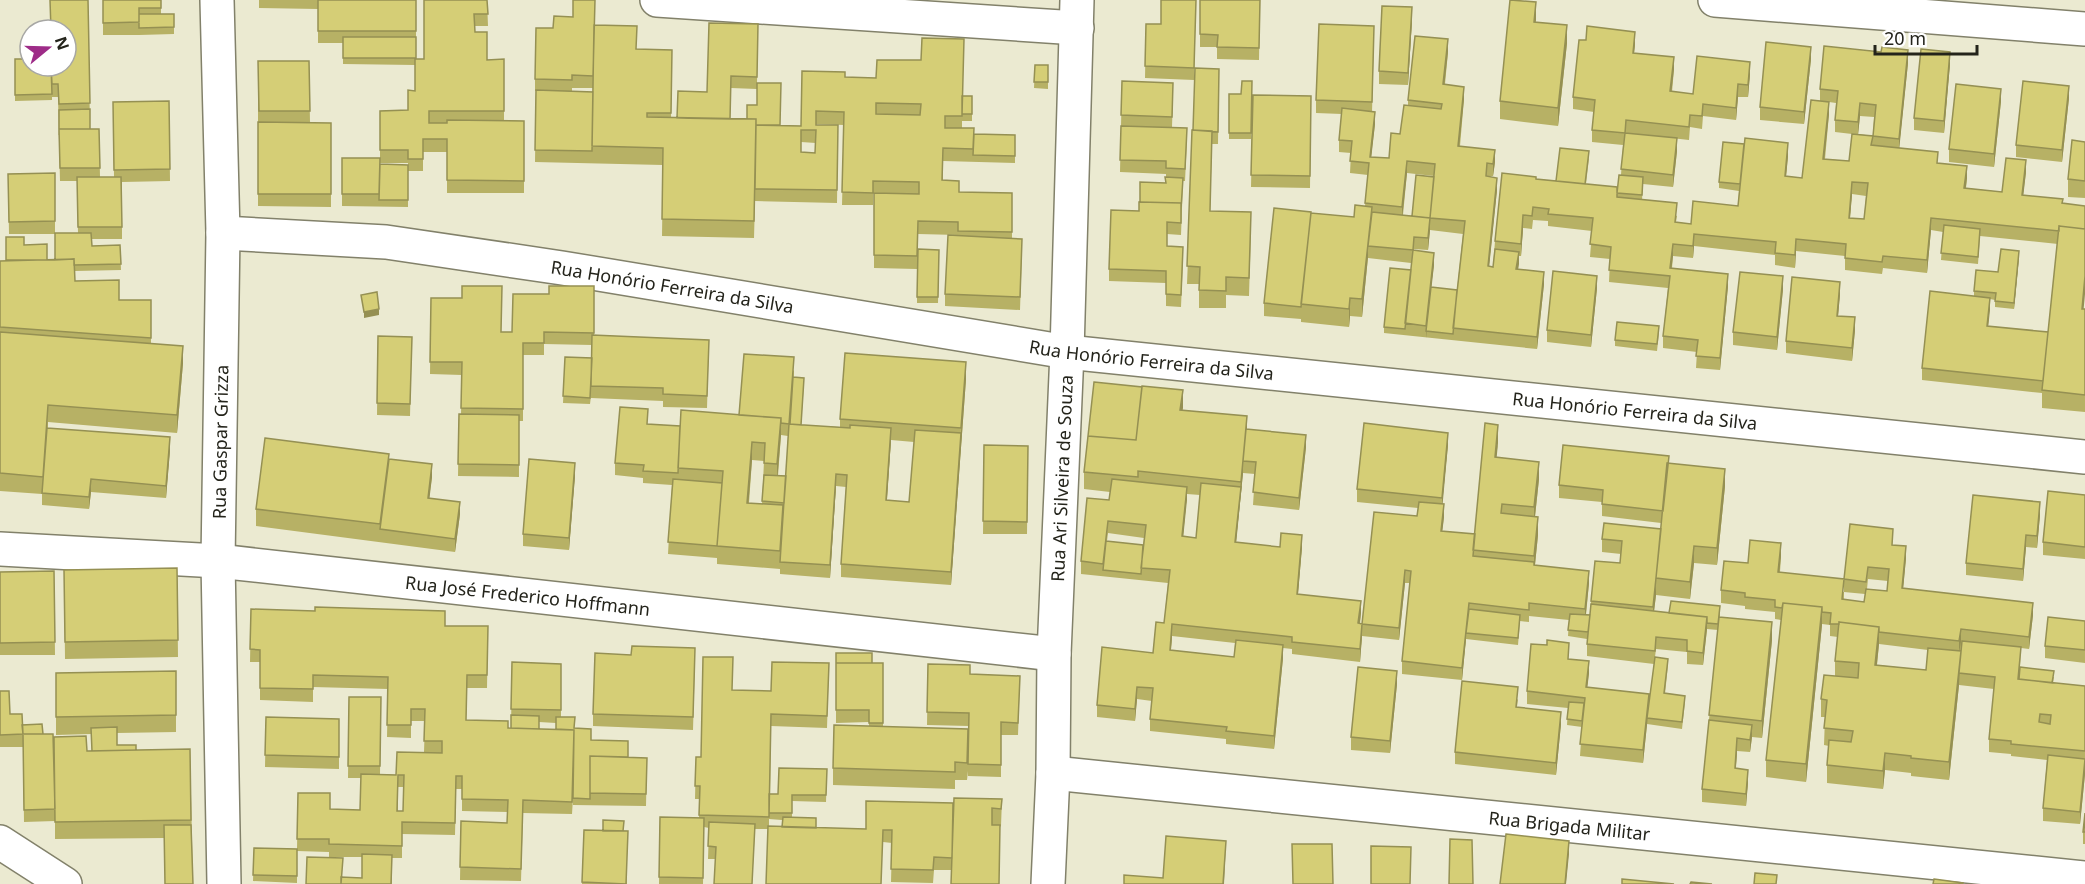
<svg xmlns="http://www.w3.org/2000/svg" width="2085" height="884" viewBox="0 0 2085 884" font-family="'Noto Sans',sans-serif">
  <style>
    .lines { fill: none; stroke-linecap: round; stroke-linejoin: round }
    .minor-casing { stroke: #82816a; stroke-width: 36 }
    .major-casing { stroke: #82816a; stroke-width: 36 }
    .minor { stroke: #fff; stroke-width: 33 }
    .major { stroke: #fff; stroke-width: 33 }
    .wall { fill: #b7b165; fill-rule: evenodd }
    .shaded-wall { fill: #959053 }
    .building { fill: #d5ce76; stroke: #959053; stroke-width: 1.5; fill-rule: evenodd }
    .labels { text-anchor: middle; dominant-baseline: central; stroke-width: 5; stroke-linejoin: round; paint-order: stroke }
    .street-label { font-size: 18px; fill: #24241b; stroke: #fff }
  </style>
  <rect width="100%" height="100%" fill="#ebead1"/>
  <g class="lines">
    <g class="minor-casing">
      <g id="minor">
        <path d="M 217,0 L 223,233 L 218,561 L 224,884"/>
        <path d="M 657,0 L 1077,28"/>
        <path d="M 1715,0 L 2085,29"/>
        <path id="s1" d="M 223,233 L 386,242 L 562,268 L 1067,352 L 2085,457"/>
        <path id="s2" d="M 0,549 L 218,561 L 1054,654"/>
        <path id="s3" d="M 1053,773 L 2085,878"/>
        <path id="s4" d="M 1048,884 L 1053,773 L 1054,654 L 1067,352 L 1077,0"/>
      </g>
    </g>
    <g class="major-casing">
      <path id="major" d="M 0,842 L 65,884"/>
    </g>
    <use href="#minor" class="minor"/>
    <use href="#major" class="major"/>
  </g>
  <path class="wall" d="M 88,0 L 90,129 L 99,129 L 100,177 L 114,177 L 113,102 L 169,101 L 170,181 L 122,182 L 122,239 L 91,239 L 92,246 L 120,245 L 121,270 L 75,271 L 75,281 L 119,300 L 151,300 L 151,343 L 183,363 L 177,433 L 48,422 L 48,428 L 170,450 L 166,498 L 91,492 L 89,509 L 42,505 L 42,494 L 0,491 L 0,261 L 6,260 L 24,245 L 47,260 L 55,260 L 55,234 L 9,234 L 8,174 L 55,173 L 55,233 L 78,233 L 77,181 L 60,181 L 58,97 L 52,97 L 52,100 L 15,101 L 15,59 L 66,66 Z
    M 103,0 L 161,0 L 161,14 L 174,14 L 174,34 L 139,35 L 139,32 L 139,35 L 103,35 Z
    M 259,0 L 416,0 L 416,59 L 424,59 L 487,0 L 488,26 L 475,26 L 475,32 L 487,60 L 504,59 L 504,120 L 524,121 L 524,193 L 447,193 L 447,152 L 423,152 L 423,171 L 408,171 L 408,163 L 380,163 L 380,111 L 408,110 L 415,91 L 415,65 L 343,64 L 343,43 L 318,43 L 318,9 L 259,8 Z
    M 1196,0 L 1194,80 L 1145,78 L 1146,24 L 1161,24 Z
    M 1200,0 L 1260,0 L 1259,60 L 1217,59 L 1217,47 L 1200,47 Z
    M 1412,20 L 1408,85 L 1379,84 L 1379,71 Z
    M 1536,22 L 1567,43 L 1558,126 L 1500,119 L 1500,101 Z
    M 758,24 L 757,83 L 780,125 L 801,126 L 845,77 L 962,96 L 972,96 L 972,121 L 962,121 L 962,118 L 962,128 L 973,141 L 1015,135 L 1015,163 L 943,161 L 943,180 L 959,192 L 1012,193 L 1012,238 L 1022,251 L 1020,310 L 945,306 L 945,294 L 958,235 L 918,234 L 918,249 L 939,250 L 938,303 L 917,303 L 917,267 L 917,269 L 874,268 L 874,193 L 878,193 L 873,193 L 873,205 L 842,205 L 844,125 L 816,124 L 816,125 L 838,125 L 837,203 L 755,201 L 754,238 L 662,236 L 663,165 L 535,162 L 536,91 L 535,91 L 535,79 L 553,28 L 595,25 L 637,49 L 672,50 L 671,118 L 677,118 L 707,92 ZM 572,88 L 593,88 L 593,92 L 572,91 ZM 731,88 L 757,89 L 757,105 L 747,119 L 730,119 ZM 801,142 L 816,143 L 815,153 L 801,152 Z
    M 1374,38 L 1372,112 L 1375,124 L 1371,157 L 1389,158 L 1400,134 L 1408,106 L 1408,100 L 1448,52 L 1445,84 L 1464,99 L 1460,146 L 1495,162 L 1493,176 L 1487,176 L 1487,177 L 1497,190 L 1489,266 L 1493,267 L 1495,241 L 1536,179 L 1556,181 L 1589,158 L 1586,184 L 1617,193 L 1621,175 L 1623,145 L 1592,142 L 1592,130 L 1594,112 L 1573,109 L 1573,97 L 1635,44 L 1634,53 L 1674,69 L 1672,92 L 1693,94 L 1750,74 L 1748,97 L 1738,97 L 1736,120 L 1703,116 L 1702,129 L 1690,127 L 1689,140 L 1626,133 L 1677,151 L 1673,187 L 1643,184 L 1642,200 L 1677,216 L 1676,222 L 1691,224 L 1738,206 L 1739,191 L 1719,188 L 1719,182 L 1788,156 L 1786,176 L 1802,178 L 1820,100 L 1820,89 L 1908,63 L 1899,148 L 1938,163 L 1967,178 L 1966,188 L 2002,192 L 2026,172 L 2023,195 L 2063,203 L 2083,309 L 2085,309 L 2085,412 L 2042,408 L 2042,393 L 1922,380 L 1922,368 L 1974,296 L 1974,291 L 2019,257 L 2014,309 L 1995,307 L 1995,300 L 1990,299 L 1988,326 L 2048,332 L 2058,244 L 1980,236 L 1978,264 L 1941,260 L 1943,232 L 1931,230 L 1927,273 L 1883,268 L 1882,274 L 1845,270 L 1845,256 L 1796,251 L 1795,268 L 1775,265 L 1775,255 L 1694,246 L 1693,258 L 1673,256 L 1672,268 L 1728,286 L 1720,370 L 1696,368 L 1697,352 L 1663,348 L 1663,336 L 1668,288 L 1609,282 L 1610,259 L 1590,257 L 1592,231 L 1548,226 L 1548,221 L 1533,220 L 1532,229 L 1523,228 L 1521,256 L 1519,256 L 1518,269 L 1544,284 L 1537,349 L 1384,333 L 1384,327 L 1411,270 L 1411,263 L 1368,258 L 1368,257 L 1362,317 L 1350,316 L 1349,327 L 1301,322 L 1301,319 L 1264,316 L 1264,303 L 1311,213 L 1354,217 L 1365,206 L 1368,175 L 1350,173 L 1351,153 L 1339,152 L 1339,140 L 1342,114 L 1316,113 L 1316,100 ZM 1829,102 L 1836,103 L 1835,120 L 1835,132 L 1852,134 L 1849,161 L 1825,159 L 1829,114 ZM 1860,116 L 1874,117 L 1873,136 L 1858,134 ZM 1407,173 L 1434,176 L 1412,216 L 1403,215 ZM 1852,194 L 1866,196 L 1864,219 L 1850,218 ZM 1430,230 L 1463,234 L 1457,290 L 1431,287 L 1434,265 L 1414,250 L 1414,249 L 1428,250 Z
    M 1811,59 L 1804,124 L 1760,120 L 1760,107 Z
    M 258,61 L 309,61 L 310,123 L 331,123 L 331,207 L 258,206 Z
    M 1950,64 L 1944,133 L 1914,130 L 1914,118 Z
    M 1035,65 L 1048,65 L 1048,89 L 1034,88 Z
    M 1219,69 L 1218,144 L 1212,144 L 1210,211 L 1251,230 L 1249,296 L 1226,295 L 1226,308 L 1199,308 L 1199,284 L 1187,284 L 1193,130 Z
    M 1122,81 L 1173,95 L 1172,127 L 1187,140 L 1185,181 L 1183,181 L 1181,235 L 1167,234 L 1167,246 L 1183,259 L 1181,307 L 1166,306 L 1166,283 L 1109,281 L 1109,269 L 1139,211 L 1166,183 L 1166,174 L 1120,172 Z
    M 1252,81 L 1251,139 L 1229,139 L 1229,94 L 1241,94 Z
    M 1253,95 L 1311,96 L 1310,188 L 1251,187 Z
    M 2069,98 L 2062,162 L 2016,157 L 2016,145 Z
    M 2001,101 L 1994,167 L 1949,162 L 1949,149 Z
    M 2085,142 L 2085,198 L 2068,197 L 2068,179 Z
    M 342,158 L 380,164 L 408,165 L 408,207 L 342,206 Z
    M 594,286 L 594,335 L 709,340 L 707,408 L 663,407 L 663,401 L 591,398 L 591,396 L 590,404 L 563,403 L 565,357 L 592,358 L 592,345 L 544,344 L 544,355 L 523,355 L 523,421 L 519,421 L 519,477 L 458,476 L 459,414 L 461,414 L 462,375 L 430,374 L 431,298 L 501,332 L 512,332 L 549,294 Z
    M 1597,288 L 1591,347 L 1547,342 L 1547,330 Z
    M 1783,289 L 1777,350 L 1733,345 L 1733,332 Z
    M 1840,294 L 1838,316 L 1855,330 L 1852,361 L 1786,353 L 1786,341 Z
    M 1659,333 L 1657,351 L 1615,346 L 1615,340 Z
    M 378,336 L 412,337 L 410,416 L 377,415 Z
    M 794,370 L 794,377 L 804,384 L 801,425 L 840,427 L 840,419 L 966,379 L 951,585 L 841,577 L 841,564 L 846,487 L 836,486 L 830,578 L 780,574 L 780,569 L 717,564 L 717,558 L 668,554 L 672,485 L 643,483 L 643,478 L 615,475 L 615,463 L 648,424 L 680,426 L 739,415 ZM 781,435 L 788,436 L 786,476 L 778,476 ZM 891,440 L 914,442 L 909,502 L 887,500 ZM 752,460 L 764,461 L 762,504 L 749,503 Z
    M 1182,410 L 1306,447 L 1299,510 L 1253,505 L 1255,474 L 1243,473 L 1236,542 L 1280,547 L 1302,547 L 1298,594 L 1361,613 L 1360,624 L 1362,624 L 1417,516 L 1418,508 L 1357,502 L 1357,489 L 1448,445 L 1442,504 L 1444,517 L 1442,531 L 1475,534 L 1498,443 L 1496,457 L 1539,479 L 1535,517 L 1538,535 L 1535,565 L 1589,583 L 1586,615 L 1590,615 L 1591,601 L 1620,563 L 1621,554 L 1602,552 L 1602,539 L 1661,529 L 1661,523 L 1602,516 L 1602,502 L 1559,498 L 1559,485 L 1669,463 L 1725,486 L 1717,565 L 1694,563 L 1690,599 L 1656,595 L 1654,611 L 1669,613 L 1720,612 L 1720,617 L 1772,640 L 1762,738 L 1752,737 L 1750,752 L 1737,751 L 1736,768 L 1748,782 L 1746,806 L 1702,802 L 1702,789 L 1718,630 L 1707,629 L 1703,665 L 1687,664 L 1687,652 L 1656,649 L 1655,657 L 1668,665 L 1665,694 L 1685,702 L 1682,729 L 1647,724 L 1643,763 L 1580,756 L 1582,727 L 1567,725 L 1568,708 L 1527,704 L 1527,691 L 1569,659 L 1589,673 L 1587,687 L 1649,703 L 1654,664 L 1587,656 L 1587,639 L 1568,636 L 1569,620 L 1529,616 L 1529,622 L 1520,621 L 1518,645 L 1466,639 L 1462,680 L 1402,674 L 1402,661 L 1410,583 L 1405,583 L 1399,640 L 1362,636 L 1360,662 L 1292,654 L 1292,649 L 1283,648 L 1283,658 L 1274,749 L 1226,744 L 1226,739 L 1150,731 L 1150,719 L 1152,701 L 1137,699 L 1135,721 L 1097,717 L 1097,705 L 1153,653 L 1164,623 L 1168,583 L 1081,574 L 1081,561 L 1109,500 L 1110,492 L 1084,489 L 1084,472 L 1088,436 ZM 1187,494 L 1200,495 L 1196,538 L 1183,537 ZM 1108,533 L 1144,538 L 1143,545 L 1107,541 ZM 1172,636 L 1235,643 L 1234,657 L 1171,650 Z
    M 984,445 L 1028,446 L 1027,534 L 983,534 Z
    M 389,459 L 432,477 L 429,498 L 460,514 L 455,552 L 256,526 L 256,509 Z
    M 575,476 L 569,550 L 523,546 L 523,534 Z
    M 2085,495 L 2085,559 L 2043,555 L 2043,542 Z
    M 2040,515 L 2037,548 L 2026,547 L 2023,581 L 1966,575 L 1966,563 Z
    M 1893,545 L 1906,558 L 1903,589 L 2033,615 L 2029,649 L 2021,648 L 2020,667 L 2054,677 L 2053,683 L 2085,686 L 2085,774 L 2080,824 L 2043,821 L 2043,808 L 2047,760 L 2011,756 L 2011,754 L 1989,752 L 1989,739 L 1994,689 L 1959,685 L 1949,780 L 1911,776 L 1911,773 L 1885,770 L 1883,789 L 1827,783 L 1827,765 L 1829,746 L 1824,745 L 1825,717 L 1821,717 L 1821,699 L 1835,676 L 1835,661 L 1838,637 L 1830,636 L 1830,625 L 1822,624 L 1806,782 L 1766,777 L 1766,760 L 1781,620 L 1775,619 L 1775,612 L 1745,609 L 1745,606 L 1721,603 L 1721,590 L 1748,563 L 1781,556 L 1780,572 L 1844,592 L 1844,600 L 1864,602 L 1865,594 L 1844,592 L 1844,579 ZM 1868,579 L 1888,581 L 1887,591 L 1867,589 ZM 1879,644 L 1928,650 L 1926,670 L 1877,665 Z
    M 177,568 L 178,657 L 65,659 L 64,570 Z
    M 54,571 L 55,655 L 0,655 L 0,572 Z
    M 251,609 L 445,626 L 488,626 L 487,688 L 467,688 L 466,720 L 511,728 L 512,662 L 561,664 L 561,717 L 574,729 L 591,740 L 628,757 L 647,758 L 646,806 L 573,805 L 573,798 L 572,814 L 523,813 L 521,881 L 460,880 L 461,821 L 507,823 L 508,812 L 462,811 L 462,789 L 456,789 L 455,835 L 402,834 L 402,858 L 392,858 L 392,884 L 343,877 L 362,878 L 362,857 L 329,857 L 329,852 L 297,851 L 297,883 L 253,881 L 254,848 L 297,849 L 298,793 L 330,809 L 360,810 L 361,778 L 348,778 L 349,697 L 381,697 L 380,774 L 396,775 L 424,752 L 425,721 L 411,721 L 411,738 L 387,737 L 388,689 L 313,687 L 313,702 L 260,700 L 260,662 L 250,662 ZM 539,722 L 556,723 L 556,729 L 539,729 ZM 398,787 L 403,787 L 403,811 L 398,811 Z
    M 2085,621 L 2085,663 L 2045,658 L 2045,646 Z
    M 836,653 L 872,663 L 883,663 L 883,727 L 968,729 L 969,726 L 927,725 L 928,664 L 970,674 L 1020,676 L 1018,735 L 1001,735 L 1001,777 L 968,776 L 968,771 L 967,780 L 955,780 L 955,789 L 833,785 L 833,768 L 869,726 L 869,722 L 836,723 Z
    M 695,660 L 693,730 L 593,726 L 593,714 Z
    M 829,663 L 827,728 L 771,726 L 770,794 L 778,794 L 827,769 L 826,802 L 792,801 L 792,817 L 816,828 L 866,829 L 953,803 L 1002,799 L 1001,826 L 952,870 L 934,870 L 933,883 L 891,882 L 892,843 L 767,829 L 755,829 L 752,884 L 714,884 L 716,859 L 708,859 L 709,828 L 704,827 L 703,884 L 659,884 L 660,817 L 699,818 L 699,799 L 695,799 L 696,757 L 701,757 L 732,690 L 771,691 ZM 769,819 L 782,820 L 782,827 L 769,826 Z
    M 176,671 L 176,732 L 117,733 L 117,745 L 136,750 L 190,749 L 193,884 L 164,838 L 55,839 L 55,821 L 24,822 L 23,747 L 0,747 L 0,691 L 10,714 L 22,725 L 43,734 L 54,753 L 92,751 L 91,734 L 56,735 L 56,673 Z
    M 1397,684 L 1390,753 L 1351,750 L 1351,737 Z
    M 1518,699 L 1517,707 L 1561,724 L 1556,775 L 1455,764 L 1455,752 Z
    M 266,717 L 339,719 L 339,769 L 265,767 Z
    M 2085,813 L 2085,844 L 2083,844 L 2083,832 Z
    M 584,830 L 623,831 L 627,884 L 582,884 Z"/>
  <path class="shaded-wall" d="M 1536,2 L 1536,20 L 1534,40 L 1534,22 Z
    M 1412,7 L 1412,20 L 1408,85 L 1408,73 Z
    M 1567,25 L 1567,43 L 1558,126 L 1558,108 Z
    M 1635,32 L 1635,44 L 1633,65 L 1633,53 Z
    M 1448,39 L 1448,52 L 1443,97 L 1443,84 Z
    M 1811,47 L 1811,59 L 1804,124 L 1804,112 Z
    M 1908,50 L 1908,63 L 1899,151 L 1899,139 Z
    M 1950,52 L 1950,64 L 1944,133 L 1944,121 Z
    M 1674,57 L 1674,69 L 1670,104 L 1670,91 Z
    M 1750,62 L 1750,74 L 1748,97 L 1748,85 Z
    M 1738,84 L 1738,97 L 1736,120 L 1736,108 Z
    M 2069,86 L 2069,98 L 2062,162 L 2062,150 Z
    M 1464,87 L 1464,99 L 1458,158 L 1458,146 Z
    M 2001,89 L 2001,101 L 1994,167 L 1994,154 Z
    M 1829,102 L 1829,114 L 1823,171 L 1823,159 Z
    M 1860,103 L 1860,116 L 1858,135 L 1858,122 Z
    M 1375,112 L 1375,124 L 1370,169 L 1370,157 Z
    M 1677,138 L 1677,151 L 1673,187 L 1673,175 Z
    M 1788,143 L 1788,156 L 1785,188 L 1785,176 Z
    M 1495,150 L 1495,162 L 1493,176 L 1493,164 Z
    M 2026,160 L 2026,172 L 2022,207 L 2022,195 Z
    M 1407,161 L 1407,173 L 1402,219 L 1402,207 Z
    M 1967,166 L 1967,178 L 1964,201 L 1964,188 Z
    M 1497,178 L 1497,190 L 1488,278 L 1488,266 Z
    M 1852,182 L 1852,194 L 1849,230 L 1849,218 Z
    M 1372,207 L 1372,224 L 1368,246 L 1368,257 L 1362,317 L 1362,299 Z
    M 1523,215 L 1523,228 L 1521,256 L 1521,244 Z
    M 1430,218 L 1430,230 L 1428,250 L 1428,238 Z
    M 1931,218 L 1931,230 L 1927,273 L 1927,260 Z
    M 1694,234 L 1694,246 L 1693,258 L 1693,246 Z
    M 1796,239 L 1796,251 L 1795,268 L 1795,255 Z
    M 1673,244 L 1673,256 L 1670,280 L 1670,268 Z
    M 2019,251 L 2019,257 L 2014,309 L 2014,303 Z
    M 1519,252 L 1519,264 L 1516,282 L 1516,269 Z
    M 1434,253 L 1434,265 L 1426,338 L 1426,326 Z
    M 1544,272 L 1544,284 L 1537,349 L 1537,337 Z
    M 1728,274 L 1728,286 L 1720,370 L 1720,358 Z
    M 1597,276 L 1597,288 L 1591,347 L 1591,335 Z
    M 1783,276 L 1783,289 L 1777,350 L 1777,337 Z
    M 2085,276 L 2085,294 L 2082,326 L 2082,309 Z
    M 1840,282 L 1840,294 L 1837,328 L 1837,316 Z
    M 1350,298 L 1350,316 L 1349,327 L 1349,309 Z
    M 1990,298 L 1990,310 L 1987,338 L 1987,326 Z
    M 379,309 L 379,315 L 364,318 L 364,312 Z
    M 1855,317 L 1855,330 L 1852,361 L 1852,348 Z
    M 183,346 L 183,363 L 177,433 L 177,415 Z
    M 966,362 L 966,379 L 951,585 L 951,572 Z
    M 1183,390 L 1183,408 L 1180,427 L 1180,410 Z
    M 1247,416 L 1247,434 L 1243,461 L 1243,473 L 1235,555 L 1235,542 Z
    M 781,418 L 781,435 L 777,482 L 777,464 Z
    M 1498,425 L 1498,443 L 1495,475 L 1495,457 Z
    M 891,428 L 891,440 L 886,513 L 886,500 Z
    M 1448,433 L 1448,445 L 1442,511 L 1442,498 Z
    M 1306,435 L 1306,447 L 1299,510 L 1299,498 Z
    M 170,437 L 170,450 L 166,498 L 166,486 Z
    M 752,442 L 752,460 L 747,520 L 747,503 Z
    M 1539,462 L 1539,479 L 1534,525 L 1534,507 Z
    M 575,463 L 575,476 L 569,550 L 569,538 Z
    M 432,464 L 432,477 L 428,511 L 428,498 Z
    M 1725,469 L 1725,486 L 1717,565 L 1717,548 Z
    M 836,474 L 836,486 L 830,578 L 830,565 Z
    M 91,479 L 91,492 L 89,509 L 89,497 Z
    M 1187,487 L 1187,500 L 1182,549 L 1182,536 Z
    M 460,502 L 460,514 L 455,552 L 455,539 Z
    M 2040,502 L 2040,515 L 2037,548 L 2037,536 Z
    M 1444,504 L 1444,517 L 1441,543 L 1441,531 Z
    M 1538,517 L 1538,535 L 1534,574 L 1534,556 Z
    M 1302,535 L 1302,547 L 1297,606 L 1297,594 Z
    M 2026,535 L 2026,547 L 2023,581 L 2023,569 Z
    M 1781,543 L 1781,556 L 1778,585 L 1778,572 Z
    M 1694,546 L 1694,563 L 1690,599 L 1690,582 Z
    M 1906,546 L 1906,558 L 1902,601 L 1902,588 Z
    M 1405,570 L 1405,583 L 1399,640 L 1399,628 Z
    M 1589,571 L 1589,583 L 1585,622 L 1585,609 Z
    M 1656,583 L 1656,595 L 1653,620 L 1653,607 Z
    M 1361,601 L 1361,613 L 1358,636 L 1358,623 Z
    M 1469,603 L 1469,616 L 1466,633 L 1466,639 L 1462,680 L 1462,668 Z
    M 2033,603 L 2033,615 L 2029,649 L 2029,637 Z
    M 1822,607 L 1822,625 L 1806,782 L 1806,764 Z
    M 1707,617 L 1707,629 L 1703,665 L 1703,653 Z
    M 1772,622 L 1772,640 L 1762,738 L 1762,721 Z
    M 1172,624 L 1172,636 L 1170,662 L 1170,650 Z
    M 1362,624 L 1362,636 L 1360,662 L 1360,649 Z
    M 1879,627 L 1879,644 L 1875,682 L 1875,665 Z
    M 1961,629 L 1961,642 L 1959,653 L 1959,641 Z
    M 1283,645 L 1283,658 L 1274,749 L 1274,736 Z
    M 1961,651 L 1959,685 L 1949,780 L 1949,762 Z
    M 1589,661 L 1589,673 L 1586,700 L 1586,687 Z
    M 1397,671 L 1397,684 L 1390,753 L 1390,741 Z
    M 1137,687 L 1137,699 L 1135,721 L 1135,709 Z
    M 1649,694 L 1649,706 L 1643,763 L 1643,750 Z
    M 1561,712 L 1561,724 L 1556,775 L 1556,763 Z
    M 1752,725 L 1752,737 L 1750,752 L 1750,740 Z
    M 1737,738 L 1737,751 L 1735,780 L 1735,768 Z
    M 1885,753 L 1885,770 L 1883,789 L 1883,771 Z
    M 2085,761 L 2085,774 L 2080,824 L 2080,812 Z
    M 1748,770 L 1748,782 L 1746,806 L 1746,794 Z
    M 1226,841 L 1224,884 L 1223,884 Z
    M 1569,841 L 1569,854 L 1566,884 L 1565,884 Z"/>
  <path class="building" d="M 50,0 L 88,0 L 90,103 L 59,104 L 58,84 L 52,84 L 51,66 L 66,66 L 66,30 L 51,30 Z
    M 103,0 L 161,0 L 161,8 L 139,8 L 139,22 L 103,23 Z
    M 318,0 L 416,0 L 416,31 L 318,31 Z
    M 424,0 L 487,0 L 488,14 L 474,14 L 475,32 L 487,32 L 487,60 L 504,59 L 504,111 L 429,111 L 429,123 L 447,123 L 447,120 L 524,121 L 524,181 L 447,180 L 447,139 L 423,139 L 423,159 L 408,159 L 408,150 L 380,150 L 380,111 L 408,110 L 408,90 L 415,91 L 415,59 L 424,59 Z
    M 573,0 L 595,0 L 593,76 L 572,75 L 572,80 L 535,79 L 536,28 L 553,28 L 554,16 L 573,17 Z
    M 1161,0 L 1196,0 L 1194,68 L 1145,66 L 1146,24 L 1161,24 Z
    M 1200,0 L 1260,0 L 1259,48 L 1217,47 L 1218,35 L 1200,34 Z
    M 1510,0 L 1536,2 L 1534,22 L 1567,25 L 1558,108 L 1500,101 Z
    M 1382,6 L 1412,7 L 1408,73 L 1379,71 Z
    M 139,14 L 174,14 L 174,27 L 139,28 Z
    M 709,23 L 758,24 L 757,77 L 731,76 L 730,119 L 677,118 L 678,91 L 707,92 Z
    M 1319,24 L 1374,26 L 1372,102 L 1316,100 Z
    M 594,25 L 637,26 L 636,49 L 672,50 L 671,113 L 647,113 L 647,117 L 756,119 L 754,221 L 662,219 L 663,148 L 592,146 Z
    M 1587,26 L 1635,32 L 1633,53 L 1674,57 L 1670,91 L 1693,94 L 1697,56 L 1750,62 L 1748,85 L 1738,84 L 1736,108 L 1703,104 L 1702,116 L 1690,115 L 1689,127 L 1626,120 L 1625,133 L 1592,130 L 1595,100 L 1573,97 L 1579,40 L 1586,40 Z
    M 1415,36 L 1448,39 L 1443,84 L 1464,87 L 1458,146 L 1495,150 L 1493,164 L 1487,163 L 1486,176 L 1497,178 L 1488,266 L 1493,267 L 1495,249 L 1519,252 L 1516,269 L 1544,272 L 1537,337 L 1453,328 L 1465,221 L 1430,218 L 1435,164 L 1407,161 L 1402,207 L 1365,203 L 1369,163 L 1350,161 L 1352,141 L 1339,140 L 1342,108 L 1375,112 L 1370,157 L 1389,158 L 1391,133 L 1400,134 L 1404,105 L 1441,109 L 1442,104 L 1408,100 Z
    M 343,37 L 416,37 L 416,58 L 343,58 Z
    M 922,38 L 964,39 L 962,116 L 945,116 L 945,128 L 974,128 L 973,149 L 943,148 L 942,180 L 959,181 L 959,192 L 1012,193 L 1012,232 L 958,231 L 958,222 L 918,221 L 917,256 L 874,255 L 874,193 L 919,194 L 919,182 L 873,181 L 873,193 L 842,192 L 844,112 L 816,111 L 816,125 L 838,125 L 837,190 L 755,189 L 756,125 L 801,126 L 802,71 L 845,72 L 845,77 L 876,78 L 877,60 L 921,60 ZM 876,103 L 921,104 L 920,115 L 876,114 ZM 801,130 L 816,130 L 815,153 L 801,152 Z
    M 1766,42 L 1811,47 L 1804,112 L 1760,107 Z
    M 1824,46 L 1881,52 L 1882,47 L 1908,50 L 1899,139 L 1873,136 L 1876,105 L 1860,103 L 1858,122 L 1835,120 L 1838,91 L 1820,89 Z
    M 1921,49 L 1950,52 L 1944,121 L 1914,118 Z
    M 15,59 L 30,59 L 30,66 L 51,66 L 52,94 L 15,95 Z
    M 258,61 L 309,61 L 310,111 L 259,111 Z
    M 1035,65 L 1048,65 L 1048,82 L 1034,82 Z
    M 1195,68 L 1219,69 L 1218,132 L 1193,130 Z
    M 1122,81 L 1173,83 L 1172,117 L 1121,115 Z
    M 1242,81 L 1252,81 L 1251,133 L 1229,133 L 1229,94 L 1241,94 Z
    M 2023,81 L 2069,86 L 2062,150 L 2016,145 Z
    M 757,83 L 781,83 L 780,125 L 756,125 L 756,119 L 747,119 L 747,105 L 757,105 Z
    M 1956,84 L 2001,89 L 1994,154 L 1949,149 Z
    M 536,90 L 593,92 L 592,151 L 535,150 Z
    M 1253,95 L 1311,96 L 1310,176 L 1251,175 Z
    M 962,96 L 972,96 L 972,114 L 962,114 Z
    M 1811,100 L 1829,102 L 1823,159 L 1849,161 L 1852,134 L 1873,136 L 1871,145 L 1938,152 L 1937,163 L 1967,166 L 1964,188 L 2002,192 L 2006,158 L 2026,160 L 2022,195 L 2063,199 L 2062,203 L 2085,206 L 2085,229 L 2059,226 L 2059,231 L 1931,218 L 1927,260 L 1883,256 L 1882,262 L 1845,258 L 1846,244 L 1796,239 L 1795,255 L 1775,253 L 1776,242 L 1694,234 L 1693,246 L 1673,244 L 1670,268 L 1728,274 L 1720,358 L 1696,356 L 1698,340 L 1663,336 L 1670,276 L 1609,270 L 1611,247 L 1590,244 L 1593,218 L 1548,214 L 1549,209 L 1533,207 L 1532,216 L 1523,215 L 1521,244 L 1495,241 L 1502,173 L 1536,177 L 1536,179 L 1617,187 L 1617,197 L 1677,203 L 1675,222 L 1691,224 L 1693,201 L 1738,206 L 1745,138 L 1788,143 L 1785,176 L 1802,178 ZM 1852,182 L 1868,183 L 1864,219 L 1849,218 Z
    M 169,101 L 170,169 L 114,170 L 113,102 Z
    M 90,109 L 90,129 L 59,129 L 59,135 L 59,110 Z
    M 258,122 L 331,123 L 331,194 L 258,194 Z
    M 1121,126 L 1187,128 L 1185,169 L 1166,168 L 1166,161 L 1120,160 Z
    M 59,129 L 99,129 L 100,168 L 60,168 Z
    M 1192,130 L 1212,131 L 1210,211 L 1251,212 L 1249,278 L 1226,277 L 1226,291 L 1199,290 L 1200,267 L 1187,266 Z
    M 1625,133 L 1677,138 L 1673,175 L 1621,169 Z
    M 974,134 L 1015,135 L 1015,156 L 973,155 Z
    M 2072,140 L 2085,142 L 2085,181 L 2068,179 Z
    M 1723,142 L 1744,144 L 1740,184 L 1719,182 Z
    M 1560,148 L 1589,151 L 1585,184 L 1556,181 Z
    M 342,158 L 380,158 L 379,194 L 342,194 Z
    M 380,164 L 408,165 L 408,200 L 379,200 Z
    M 55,173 L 55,221 L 9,222 L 8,174 Z
    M 1416,175 L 1434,177 L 1430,218 L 1412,216 Z
    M 1619,175 L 1643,177 L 1642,195 L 1617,193 Z
    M 77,177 L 121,177 L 122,227 L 78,227 Z
    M 1165,177 L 1183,178 L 1181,209 L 1181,203 L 1140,202 L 1140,182 L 1166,183 Z
    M 1139,202 L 1181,203 L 1181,223 L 1167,222 L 1167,246 L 1183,247 L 1181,295 L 1166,294 L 1166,271 L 1109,269 L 1111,210 L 1139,211 Z
    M 1355,205 L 1372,207 L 1362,299 L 1350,298 L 1349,309 L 1301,304 L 1311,213 L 1354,217 Z
    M 1274,208 L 1311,212 L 1301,307 L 1264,303 Z
    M 1372,212 L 1430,218 L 1428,238 L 1414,237 L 1413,250 L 1368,246 Z
    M 1944,225 L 1980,229 L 1978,257 L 1941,253 Z
    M 2059,226 L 2085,229 L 2085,276 L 2082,309 L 2085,309 L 2085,395 L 2042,390 Z
    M 55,233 L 91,233 L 92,246 L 120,245 L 121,264 L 74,265 L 74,259 L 55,260 Z
    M 948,235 L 1022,239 L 1020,297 L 945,294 Z
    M 6,237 L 24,237 L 24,245 L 47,244 L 47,260 L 6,260 Z
    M 918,249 L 939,250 L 938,297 L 917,297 Z
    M 2001,249 L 2019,251 L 2014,303 L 1995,301 L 1996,293 L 1974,291 L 1976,270 L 1998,272 Z
    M 1413,250 L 1434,253 L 1426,326 L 1405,323 Z
    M 74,259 L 75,281 L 119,280 L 119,300 L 151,300 L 151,338 L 0,327 L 0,261 Z
    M 1390,268 L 1411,270 L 1405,329 L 1384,327 Z
    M 1553,271 L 1597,276 L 1591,335 L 1547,330 Z
    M 1740,272 L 1783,276 L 1777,337 L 1733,332 Z
    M 1792,277 L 1840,282 L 1837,316 L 1855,317 L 1852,348 L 1786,341 Z
    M 462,286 L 502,286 L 501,332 L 512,332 L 513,294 L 549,294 L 549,286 L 594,286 L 594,333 L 544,332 L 544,343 L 523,343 L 523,409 L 461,408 L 462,362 L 430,362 L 431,298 L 462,298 Z
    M 1431,287 L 1457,290 L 1453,334 L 1426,331 Z
    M 1930,291 L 1990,298 L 1987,326 L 2048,332 L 2043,381 L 1922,368 Z
    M 377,292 L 379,309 L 364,312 L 361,295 Z
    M 1617,322 L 1659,326 L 1657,344 L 1615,340 Z
    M 0,332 L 183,346 L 177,415 L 48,405 L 43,477 L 0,473 Z
    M 592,335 L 709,340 L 707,396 L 663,394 L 663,388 L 591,386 Z
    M 378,336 L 412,337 L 410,404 L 377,403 Z
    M 845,353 L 966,362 L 961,428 L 840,419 Z
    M 744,354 L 794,357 L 789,424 L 781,423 L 781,418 L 739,415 Z
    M 565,357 L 592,358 L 590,398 L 563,396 Z
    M 793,377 L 804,378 L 801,425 L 790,424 Z
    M 1094,382 L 1142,387 L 1136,440 L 1088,436 Z
    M 1142,386 L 1183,390 L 1180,410 L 1247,416 L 1241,482 L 1138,471 L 1138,477 L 1084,472 L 1088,436 L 1136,440 Z
    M 620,407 L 648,409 L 647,424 L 680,426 L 678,473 L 643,471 L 644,465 L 615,463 Z
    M 681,410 L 781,418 L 777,464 L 764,463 L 765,443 L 752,442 L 747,503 L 783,505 L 780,551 L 717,546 L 723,471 L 678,468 Z
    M 459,414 L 519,415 L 519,465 L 458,464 Z
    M 1364,423 L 1448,433 L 1442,498 L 1357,489 Z
    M 1485,423 L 1498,425 L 1495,457 L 1539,462 L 1534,507 L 1502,504 L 1501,513 L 1538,517 L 1534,556 L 1473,550 Z
    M 789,424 L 850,428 L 850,425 L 891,428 L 886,500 L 909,502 L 915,430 L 961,433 L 951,572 L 841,564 L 847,475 L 836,474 L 830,565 L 780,562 Z
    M 47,428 L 170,437 L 166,486 L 91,479 L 89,497 L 42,493 Z
    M 1246,429 L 1306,435 L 1299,498 L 1253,492 L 1256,462 L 1243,461 Z
    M 265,438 L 389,454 L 380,524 L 256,509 Z
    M 984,445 L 1028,446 L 1027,522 L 983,521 Z
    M 1563,445 L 1669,456 L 1663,511 L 1602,504 L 1603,490 L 1559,485 Z
    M 389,459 L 432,464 L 428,498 L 460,502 L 455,539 L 380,529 Z
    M 529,459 L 575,463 L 569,538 L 523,534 Z
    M 1667,463 L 1725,469 L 1717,548 L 1694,546 L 1690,582 L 1656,578 Z
    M 764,475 L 786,476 L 784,503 L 762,501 Z
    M 673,479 L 722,483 L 717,546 L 668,542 Z
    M 1112,479 L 1187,487 L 1182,536 L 1196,538 L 1201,483 L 1241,487 L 1235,542 L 1280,547 L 1281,533 L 1302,535 L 1297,594 L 1361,601 L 1358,623 L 1362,624 L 1360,649 L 1292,642 L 1292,637 L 1172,624 L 1170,650 L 1234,657 L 1236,640 L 1283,645 L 1274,736 L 1226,731 L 1227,727 L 1150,719 L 1153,688 L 1137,687 L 1135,709 L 1097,705 L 1102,647 L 1153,653 L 1156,622 L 1164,623 L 1170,570 L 1141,568 L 1146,525 L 1108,521 L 1103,564 L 1081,561 L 1087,498 L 1109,500 Z
    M 2048,491 L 2085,495 L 2085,547 L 2043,542 Z
    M 1973,495 L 2040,502 L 2037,536 L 2026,535 L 2023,569 L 1966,563 Z
    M 1419,502 L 1444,504 L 1441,531 L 1475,534 L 1473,556 L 1534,562 L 1534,565 L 1589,571 L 1585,609 L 1529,603 L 1529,610 L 1469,603 L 1462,668 L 1402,661 L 1411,571 L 1405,570 L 1399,628 L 1362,624 L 1374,512 L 1417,516 Z
    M 1604,523 L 1661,529 L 1653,607 L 1591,601 L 1595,561 L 1620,563 L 1622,541 L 1602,539 Z
    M 1850,524 L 1893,529 L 1892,545 L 1906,546 L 1902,588 L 2033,603 L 2029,637 L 1961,629 L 1959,641 L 1879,632 L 1879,627 L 1839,622 L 1839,624 L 1830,624 L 1831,613 L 1822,612 L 1822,607 L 1783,603 L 1782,608 L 1775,607 L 1775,600 L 1745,597 L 1745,593 L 1721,590 L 1724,561 L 1748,563 L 1750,540 L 1781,543 L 1778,572 L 1844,579 L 1842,599 L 1864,602 L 1866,589 L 1887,591 L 1889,569 L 1868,567 L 1866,582 L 1844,579 Z
    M 1106,541 L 1143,545 L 1141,574 L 1103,570 Z
    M 177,568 L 178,640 L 65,642 L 64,570 Z
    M 54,571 L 55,642 L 0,643 L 0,572 Z
    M 1671,601 L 1720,606 L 1718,624 L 1707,623 L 1707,617 L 1669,613 Z
    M 1783,603 L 1822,607 L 1806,764 L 1766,760 Z
    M 1591,604 L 1707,617 L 1703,653 L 1687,651 L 1687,640 L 1656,637 L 1655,651 L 1587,644 Z
    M 315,607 L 445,611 L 445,626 L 488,626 L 487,675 L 467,675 L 466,720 L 508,721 L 508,728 L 574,730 L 572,802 L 523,800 L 521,869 L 460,867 L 461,821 L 507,823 L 508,800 L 462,799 L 462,776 L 456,776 L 455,823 L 402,822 L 402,846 L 329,844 L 329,839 L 297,839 L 298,793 L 330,793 L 330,809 L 360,810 L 361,774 L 396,775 L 397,752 L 442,753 L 442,741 L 424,741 L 425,709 L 411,709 L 411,725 L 387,725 L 388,677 L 313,675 L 313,689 L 260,688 L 260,650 L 250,649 L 251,609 L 315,611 ZM 398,775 L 404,775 L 403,811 L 397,811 Z
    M 1469,609 L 1520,615 L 1518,638 L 1466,633 Z
    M 1570,614 L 1590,615 L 1588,632 L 1568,630 Z
    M 1719,617 L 1772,622 L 1762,721 L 1709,715 Z
    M 2048,617 L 2085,621 L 2085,650 L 2045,646 Z
    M 1839,622 L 1879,627 L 1875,665 L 1926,670 L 1928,648 L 1961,651 L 1949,762 L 1911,758 L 1911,756 L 1885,753 L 1883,771 L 1827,765 L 1829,740 L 1851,742 L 1853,731 L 1824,728 L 1827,700 L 1821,699 L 1824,675 L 1858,678 L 1859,663 L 1835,661 Z
    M 1547,640 L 1569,643 L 1568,659 L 1589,661 L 1586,687 L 1649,694 L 1643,750 L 1580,744 L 1585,698 L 1527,691 L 1531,644 L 1547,645 Z
    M 1962,641 L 2021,647 L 2018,679 L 2085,686 L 2085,751 L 2011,744 L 2011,741 L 1989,739 L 1995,677 L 1959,673 ZM 2040,714 L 2051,715 L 2050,724 L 2039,722 Z
    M 632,646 L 695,648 L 693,717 L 593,714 L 595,653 L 631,655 Z
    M 836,653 L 872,653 L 872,663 L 836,663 Z
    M 703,657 L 733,657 L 732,690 L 771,691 L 772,662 L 829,663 L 827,716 L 771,714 L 769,817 L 699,815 L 700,786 L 695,786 L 696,757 L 701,757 Z
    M 1655,657 L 1668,659 L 1664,693 L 1685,696 L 1682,722 L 1647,718 Z
    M 512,662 L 561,664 L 561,710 L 511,709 Z
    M 836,663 L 883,663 L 883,723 L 869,723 L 869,710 L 836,710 Z
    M 928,664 L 970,665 L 970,674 L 1020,676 L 1018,723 L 1001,722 L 1001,765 L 968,764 L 969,713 L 927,712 Z
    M 1358,667 L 1397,671 L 1390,741 L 1351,737 Z
    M 2020,667 L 2054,671 L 2052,683 L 2019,679 Z
    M 176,671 L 176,715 L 56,717 L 56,673 Z
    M 1462,681 L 1518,687 L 1516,707 L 1561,712 L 1556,763 L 1455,752 Z
    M 0,691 L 9,691 L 10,714 L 22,714 L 23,734 L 0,735 Z
    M 349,697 L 381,697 L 380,766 L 348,766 Z
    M 1569,702 L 1584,703 L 1582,721 L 1567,719 Z
    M 511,715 L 539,716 L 539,729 L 511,728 Z
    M 266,717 L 339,719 L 339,757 L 265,755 Z
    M 556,717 L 575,717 L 574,728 L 591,729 L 591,740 L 628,741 L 628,757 L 590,756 L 590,799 L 573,798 L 574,730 L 556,729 Z
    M 1709,720 L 1752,725 L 1750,740 L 1737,738 L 1735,768 L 1748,770 L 1746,794 L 1702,789 Z
    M 42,724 L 43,734 L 23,734 L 22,725 Z
    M 834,725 L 968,729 L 967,763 L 955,762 L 955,772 L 833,768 Z
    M 117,727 L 117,745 L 136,745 L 136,750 L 92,751 L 91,728 Z
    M 23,734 L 53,734 L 55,809 L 24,810 Z
    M 86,736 L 87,751 L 190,749 L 191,820 L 55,822 L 54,737 Z
    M 2048,755 L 2085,759 L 2080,812 L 2043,808 Z
    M 590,756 L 647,758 L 646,794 L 590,793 Z
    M 779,768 L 827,769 L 826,795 L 792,795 L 792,813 L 769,813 L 769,794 L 778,794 Z
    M 954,798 L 1002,799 L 1001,809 L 992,808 L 992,825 L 1000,825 L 999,884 L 951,884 Z
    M 866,801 L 953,803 L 952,858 L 934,857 L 933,870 L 891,869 L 892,830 L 883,830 L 881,884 L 766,884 L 768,826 L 866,829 Z
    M 2085,813 L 2085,832 L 2083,832 Z
    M 660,817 L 704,818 L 703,878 L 659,877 Z
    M 783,817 L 816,818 L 816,828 L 782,827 Z
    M 603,820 L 624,821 L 623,831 L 603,831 Z
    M 709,822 L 755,824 L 752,884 L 714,884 L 716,847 L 708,846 Z
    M 164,825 L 191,825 L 193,884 L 165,884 Z
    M 584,830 L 628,831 L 626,884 L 582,882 Z
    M 1506,834 L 1569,841 L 1565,884 L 1500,884 Z
    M 1166,836 L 1226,841 L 1223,884 L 1124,884 L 1124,875 L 1163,878 Z
    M 1450,839 L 1472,840 L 1473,884 L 1449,884 Z
    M 1292,844 L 1332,844 L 1333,884 L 1293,884 Z
    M 1371,846 L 1411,847 L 1410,884 L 1371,884 Z
    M 254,848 L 297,849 L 297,876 L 253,875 Z
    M 362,854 L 392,855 L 391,884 L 341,884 L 341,877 L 362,878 Z
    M 307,857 L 343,858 L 341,884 L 306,884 Z
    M 1755,873 L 1777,875 L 1776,884 L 1754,884 Z
    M 1622,879 L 1674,884 L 1622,884 Z
    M 1934,879 L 1963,883 L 1963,884 L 1933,884 Z
    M 1691,882 L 1712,884 L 1690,884 Z"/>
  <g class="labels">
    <g class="street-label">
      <text stroke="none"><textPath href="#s1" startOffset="453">Rua Honório Ferreira da Silva</textPath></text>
      <text stroke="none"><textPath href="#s1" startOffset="938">Rua Honório Ferreira da Silva</textPath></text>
      <text stroke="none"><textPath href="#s1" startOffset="1424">Rua Honório Ferreira da Silva</textPath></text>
      <text transform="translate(220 442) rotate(-89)">Rua Gaspar Grizza</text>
      <text stroke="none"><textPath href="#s4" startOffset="406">Rua Ari Silveira de Souza</textPath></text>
      <text stroke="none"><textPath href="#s2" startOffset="530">Rua José Frederico Hoffmann</textPath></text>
      <text stroke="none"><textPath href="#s3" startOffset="519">Rua Brigada Militar</textPath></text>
    </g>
  </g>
  <g transform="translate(48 48) rotate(71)"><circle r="28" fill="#ffffff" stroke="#a7a7a4" stroke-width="1.5"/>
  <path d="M0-4.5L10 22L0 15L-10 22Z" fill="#9e2c88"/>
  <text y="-9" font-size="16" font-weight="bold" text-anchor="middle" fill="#24241b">N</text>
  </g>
  <path d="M1875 45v9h102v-9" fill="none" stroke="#24241b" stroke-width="3"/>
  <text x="1884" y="45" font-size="18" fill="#24241b" stroke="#ffffff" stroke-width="4.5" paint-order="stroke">20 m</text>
</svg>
